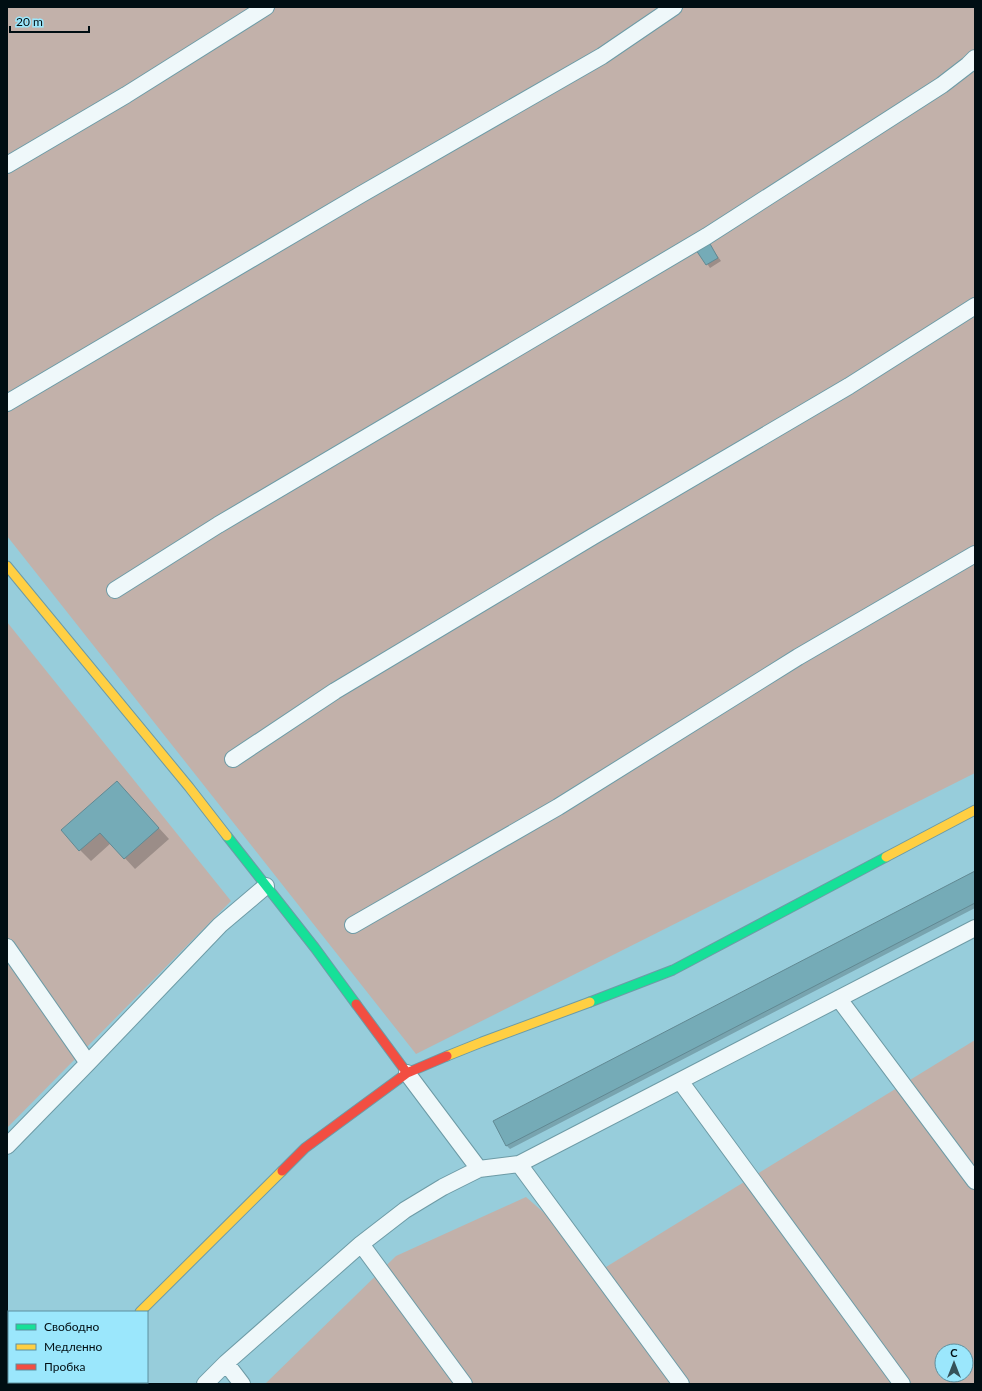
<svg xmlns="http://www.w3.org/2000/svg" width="982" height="1391" viewBox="0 0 982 1391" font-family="Lato,sans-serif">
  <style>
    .green { fill: #c2b1aa; fill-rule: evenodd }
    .shadow { fill: #0003 }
    .building { fill: #75abb7; stroke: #618993 }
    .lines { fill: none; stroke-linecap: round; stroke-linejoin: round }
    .lane-casing { stroke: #6d9ba6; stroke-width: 18 }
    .street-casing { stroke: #6d9ba6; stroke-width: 24 }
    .fast-casing { stroke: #6d9ba6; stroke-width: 11 }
    .slow-casing { stroke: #6d9ba6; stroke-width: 11 }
    .jam-casing { stroke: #6d9ba6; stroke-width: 11 }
    .lane { stroke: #eff8fa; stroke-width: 16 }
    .street { stroke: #eff8fa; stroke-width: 22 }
    .fast { stroke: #16e098; stroke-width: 9 }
    .slow { stroke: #ffcf43; stroke-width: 9 }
    .jam { stroke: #f24e42; stroke-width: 9 }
  </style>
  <rect width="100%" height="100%" fill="#97cddb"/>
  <path class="green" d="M 7,7 L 975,7 L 975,773 L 416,1054 L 7,536 Z
    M 7,622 L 231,901 L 7,1128 Z
    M 975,1040 L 975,1384 L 265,1384 L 396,1256 L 526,1197 L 606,1267 ZM 942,1351 L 966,1351 L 966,1375 L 942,1375 Z"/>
  <path class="shadow" d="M 709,244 L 721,261 L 710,268 L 698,250 Z
    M 117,782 L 169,839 L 135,869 L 111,843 L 91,861 L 80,850 Z
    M 975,872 L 975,908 L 510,1149 L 507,1146 L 494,1121 Z"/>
  <path class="building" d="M 709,242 L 718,258 L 706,265 L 696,250 Z
    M 117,781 L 159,828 L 124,859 L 100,833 L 79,851 L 61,830 Z
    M 975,871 L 975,903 L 506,1146 L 493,1121 Z"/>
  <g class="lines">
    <g class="lane-casing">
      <path id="lane" d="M 7,165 L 126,95 L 266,7
        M 7,403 L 360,195 L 602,56 L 674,7
        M 115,590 L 218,525 L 707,236 L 942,85 L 968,65 L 975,58
        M 233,759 L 335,691 L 592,537 L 849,386 L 975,306
        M 353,925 L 558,807 L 798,657 L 975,554
        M 7,947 L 88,1063
        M 839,999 L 975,1181
        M 407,1073 L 479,1169
        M 680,1081 L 902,1384
        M 7,1146 L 88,1063 L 220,925 L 266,886
        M 519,1164 L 681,1384
        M 361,1244 L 464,1384
        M 226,1363 L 242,1384
        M 205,1384 L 226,1363 L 361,1244 L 405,1210 L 443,1187 L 479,1169 L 519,1164 L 975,928"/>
    </g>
    <g class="street-casing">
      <path id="street" d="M 67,1384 L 69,1382"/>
    </g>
    <g class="fast-casing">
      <path id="fast" d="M 227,836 L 315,948 L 356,1004
        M 590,1002 L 673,970 L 886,857"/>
    </g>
    <g class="slow-casing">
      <path id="slow" d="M 7,566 L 189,787 L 227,836
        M 886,857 L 975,810
        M 447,1056 L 482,1042 L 590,1002
        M 140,1312 L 282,1171"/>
    </g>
    <g class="jam-casing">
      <path id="jam" d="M 356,1004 L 407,1073
        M 282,1171 L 305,1148 L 407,1073 L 447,1056"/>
    </g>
    <use href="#lane" class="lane"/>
    <use href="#street" class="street"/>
    <use href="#fast" class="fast"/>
    <use href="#slow" class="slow"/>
    <use href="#jam" class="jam"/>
  </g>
  <rect width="982" height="1391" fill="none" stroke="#000e13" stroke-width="16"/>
  <rect x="8" y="1311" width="140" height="72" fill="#9be7fc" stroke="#5d909f"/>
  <rect x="16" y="1324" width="20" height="6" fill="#16e098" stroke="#5d909f"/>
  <text x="44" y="1331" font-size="12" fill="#000e13">Свободно</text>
  <rect x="16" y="1344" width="20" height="6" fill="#ffcf43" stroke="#5d909f"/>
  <text x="44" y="1351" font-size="12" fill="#000e13">Медленно</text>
  <rect x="16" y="1364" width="20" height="6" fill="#f24e42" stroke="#5d909f"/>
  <text x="44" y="1371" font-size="12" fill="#000e13">Пробка</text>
  <g transform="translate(954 1363)"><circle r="19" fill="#9be7fc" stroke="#5d909f"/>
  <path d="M0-3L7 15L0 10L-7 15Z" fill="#355159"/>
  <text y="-6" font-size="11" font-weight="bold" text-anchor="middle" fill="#000e13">С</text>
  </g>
  <path d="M10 26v6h79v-6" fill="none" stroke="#000e13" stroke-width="2"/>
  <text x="16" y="26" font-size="12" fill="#000e13" stroke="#9be7fc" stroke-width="3" paint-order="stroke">20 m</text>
</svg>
